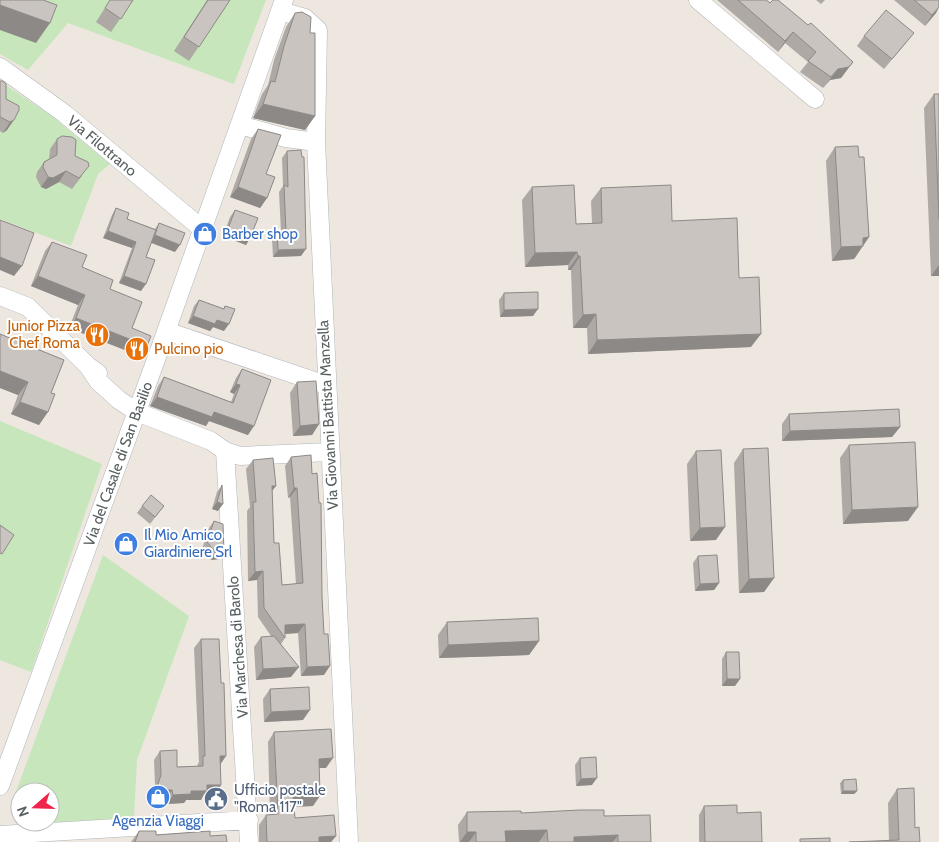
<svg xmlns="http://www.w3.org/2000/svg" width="939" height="842" viewBox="0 0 939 842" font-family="Cabin,sans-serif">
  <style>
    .green { fill: #c7e6bb }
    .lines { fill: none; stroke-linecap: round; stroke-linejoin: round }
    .minor-casing { stroke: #b1b6b9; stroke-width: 19 }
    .minor { stroke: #fff; stroke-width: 18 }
    .wall { fill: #aea9a5 }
    .shaded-wall { fill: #8d8986 }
    .building { fill: #cac4c0; stroke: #8d8986 }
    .labels { text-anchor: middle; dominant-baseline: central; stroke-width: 4; stroke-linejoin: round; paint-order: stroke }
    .street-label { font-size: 15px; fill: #596062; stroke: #fff }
    .shop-label { font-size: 15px; fill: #366cbe; stroke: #fff; text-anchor: start }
    .food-label { font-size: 15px; fill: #c56008; stroke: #fff; text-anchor: end }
    .service-label { font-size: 15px; fill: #4e5e75; stroke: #fff; text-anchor: start }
  </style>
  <rect width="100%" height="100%" fill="#ede7e0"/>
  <path class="green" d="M 0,0 L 266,0 L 234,84 L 68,23 L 28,70 L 0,54 Z
    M 0,81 L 53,117 L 110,164 L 98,174 L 71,246 L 0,219 Z
    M 0,421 L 102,464 L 31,672 L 0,660 Z
    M 103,555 L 189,616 L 137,760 L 134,818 L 24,826 L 21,822 L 50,822 L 50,792 L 20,792 L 20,821 L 10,808 Z"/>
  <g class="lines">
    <g class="minor-casing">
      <path id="minor" d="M 698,0 L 815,99
        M 280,11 L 305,18 L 318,30 L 316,142 L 349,842
        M 0,67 L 65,114 L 201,228
        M 240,125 L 286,138 L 316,142
        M 0,296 L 28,307 L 88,366 L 98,373
        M 166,331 L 326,385
        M 88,366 L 98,381 L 119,400 L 137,412 L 211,441 L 225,451 L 240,456 L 329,452
        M 225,451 L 249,842
        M 0,786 L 158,354 L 284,0
        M 0,835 L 249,820"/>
    </g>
    <use href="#minor" class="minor"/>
  </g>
  <path class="wall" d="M 110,0 L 133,0 L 111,32 L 96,22 Z
    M 207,0 L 230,0 L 189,61 L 174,51 Z
    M 717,0 L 766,0 L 770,3 L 808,25 L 853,62 L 841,78 L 830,80 L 823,88 L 800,72 L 808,62 L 785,43 L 778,52 Z
    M 816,0 L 825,0 L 821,4 Z
    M 894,0 L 939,0 L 936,13 L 925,26 Z
    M 295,13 L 310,33 L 315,116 L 305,130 L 253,118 L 262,94 L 268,85 L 274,60 L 286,27 Z
    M 864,36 L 906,43 L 884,69 L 857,46 Z
    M 0,81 L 6,99 L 19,106 L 7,130 L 3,133 L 0,131 Z
    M 934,94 L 939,94 L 939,276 L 931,276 L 924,108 Z
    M 258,129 L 266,174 L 267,198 L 260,208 L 230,197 L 251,139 Z
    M 57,139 L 75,156 L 82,176 L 72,189 L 59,182 L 46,189 L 41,187 L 36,177 L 37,172 L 44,162 L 49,159 L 50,149 Z
    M 835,147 L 859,157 L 869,237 L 854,259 L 832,261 L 826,161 Z
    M 287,151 L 301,256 L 273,257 L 272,239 L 277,232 L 281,232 L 279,192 L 283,186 L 282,158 Z
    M 532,187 L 576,224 L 592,223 L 591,201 L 601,188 L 672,221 L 739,278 L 751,347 L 588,354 L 587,328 L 573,328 L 571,270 L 568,270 L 568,265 L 525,267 L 522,200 Z
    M 116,208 L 127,219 L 155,229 L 159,223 L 175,252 L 151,243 L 146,257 L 141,291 L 119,283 L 132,248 L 103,238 L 112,215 Z
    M 235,210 L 250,238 L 246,245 L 223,236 L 230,217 Z
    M 52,242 L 110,289 L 132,328 L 140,356 L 69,328 L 78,305 L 31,286 L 45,251 Z
    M 504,293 L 533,316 L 500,317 L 499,300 Z
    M 199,300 L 223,309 L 225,306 L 224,331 L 213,327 L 210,331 L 188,323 L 194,306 Z
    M 0,334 L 64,360 L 39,425 L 11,414 L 18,395 L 0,388 Z
    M 242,369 L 248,435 L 209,421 L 206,426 L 150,406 L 158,386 L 164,377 L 231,402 L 234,394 L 230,392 L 236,378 Z
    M 297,382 L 319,424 L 312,435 L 293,436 L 290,393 Z
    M 789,414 L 900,427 L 892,437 L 782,441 L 782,424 Z
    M 849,445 L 908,521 L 843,524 L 840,458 Z
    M 743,449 L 774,578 L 764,592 L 739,593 L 734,463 Z
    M 696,451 L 716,540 L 690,541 L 687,464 Z
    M 291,457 L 322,597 L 324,675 L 301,676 L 298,633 L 285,634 L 285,638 L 281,644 L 291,677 L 256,680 L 254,647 L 261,637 L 271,636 L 258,617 L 257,580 L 248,581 L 247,511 L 250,507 L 246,469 L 253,460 L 272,492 L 274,543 L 282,585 L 296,584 L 290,497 L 288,498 L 285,466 Z
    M 222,485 L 218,511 L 212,509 L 217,492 Z
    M 142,506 L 164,506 L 150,524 L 137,513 Z
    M 214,521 L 224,552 L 219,559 L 211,560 L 202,549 L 209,528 Z
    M 698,556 L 719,583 L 714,590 L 695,591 L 693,563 Z
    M 447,622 L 539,641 L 529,655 L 439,658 L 438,635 Z
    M 201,639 L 220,764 L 215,794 L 204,794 L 201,800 L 186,800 L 184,803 L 166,804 L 166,799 L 150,799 L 155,784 L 154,760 L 160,751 L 177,767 L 197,766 L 199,762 L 194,648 Z
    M 726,652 L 735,686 L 722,686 L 722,659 Z
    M 270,689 L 303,720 L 264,722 L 263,699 Z
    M 274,732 L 326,768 L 319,768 L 313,806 L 294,807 L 295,818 L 336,836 L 331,842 L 259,842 L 259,825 L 266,815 L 270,815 L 268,742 Z
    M 580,758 L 592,785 L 576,786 L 575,765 Z
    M 843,780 L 857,791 L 854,794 L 841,794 L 840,783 Z
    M 897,789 L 915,828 L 920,842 L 889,841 L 888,803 Z
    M 704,806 L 737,813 L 762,842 L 699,842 L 699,815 Z
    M 467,812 L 521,813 L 604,816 L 651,842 L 459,842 L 458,825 Z
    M 139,831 L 156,835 L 210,836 L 227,842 L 131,842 Z"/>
  <path class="shaded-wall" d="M 0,5 L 50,23 L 36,43 L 0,30 Z
    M 939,7 L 936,13 L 925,26 L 932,15 Z
    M 793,32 L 785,43 L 778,52 L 785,41 Z
    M 853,62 L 841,78 L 830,80 L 823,88 L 838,69 Z
    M 263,104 L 315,116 L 305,130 L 253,118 Z
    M 14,120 L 7,130 L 3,133 L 10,122 Z
    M 66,171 L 59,182 L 46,189 L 41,187 L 48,177 Z
    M 238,187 L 267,198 L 260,208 L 230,197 Z
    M 228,229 L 250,238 L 246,245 L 223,236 Z
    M 108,231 L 136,242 L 132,248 L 103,238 Z
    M 155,235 L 180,245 L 175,252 L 150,242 Z
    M 869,237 L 854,259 L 832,261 L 841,247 L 863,238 Z
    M 306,249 L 301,256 L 273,257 L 278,250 Z
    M 577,252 L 568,265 L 525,267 L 535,253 Z
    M 578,256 L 580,256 L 571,270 L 568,270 Z
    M 0,257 L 22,266 L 14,276 L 0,270 Z
    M 939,265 L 939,276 L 931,276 Z
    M 38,276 L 85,295 L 78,305 L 31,286 Z
    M 124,276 L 146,284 L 141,291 L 119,283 Z
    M 538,309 L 533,316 L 500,317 L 504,310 Z
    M 596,314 L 587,328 L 573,328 L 583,315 Z
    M 193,316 L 217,320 L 229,324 L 224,331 L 213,327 L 210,331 L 188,323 Z
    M 76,318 L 147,346 L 140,356 L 69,328 Z
    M 761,334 L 751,347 L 588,354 L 597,340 Z
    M 0,371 L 28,382 L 18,395 L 0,388 Z
    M 236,384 L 240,385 L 234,394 L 230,392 Z
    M 157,397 L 214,412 L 254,426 L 248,435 L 209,421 L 206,426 L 150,406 Z
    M 20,402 L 48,412 L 39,425 L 11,414 Z
    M 319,424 L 312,435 L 293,436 L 300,426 Z
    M 900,427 L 892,437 L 782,441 L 790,431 Z
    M 272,486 L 276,486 L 269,495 Z
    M 294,488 L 297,488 L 290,497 L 288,498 Z
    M 217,502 L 223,504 L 218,511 L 212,509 Z
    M 918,507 L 908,521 L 843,524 L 852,510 Z
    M 725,527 L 716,540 L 690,541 L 700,528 Z
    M 224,552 L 219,559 L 211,560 L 216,553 Z
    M 263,571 L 257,580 L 248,581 L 255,572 Z
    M 774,578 L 764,592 L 739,593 L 749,579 Z
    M 719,583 L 714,590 L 695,591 L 700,584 Z
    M 305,624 L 298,633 L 283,634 L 285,625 Z
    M 539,641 L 529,655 L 439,658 L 448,645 Z
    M 330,666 L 324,675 L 301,676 L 307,667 Z
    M 299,667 L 291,677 L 256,680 L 263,669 Z
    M 727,679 L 740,679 L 735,686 L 722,686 Z
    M 310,710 L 303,720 L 264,722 L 271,712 Z
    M 220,756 L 226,756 L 220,765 Z
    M 333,758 L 326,768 L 312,768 L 319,759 Z
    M 597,778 L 592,785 L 576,786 L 581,779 Z
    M 207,785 L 221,785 L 215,794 L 204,794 L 201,800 L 186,800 L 184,803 L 166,804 L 173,795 L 191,791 Z
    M 156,790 L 172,790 L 166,799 L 150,799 Z
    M 843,791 L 857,791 L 854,794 L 841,794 Z
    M 320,796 L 313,806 L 286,807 L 293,797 Z
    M 547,830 L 539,842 L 498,842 L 505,831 Z
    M 467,832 L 476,832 L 469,842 L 460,842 Z
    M 618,835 L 613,842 L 570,842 L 574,837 Z
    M 336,836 L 331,842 L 315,842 L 319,837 Z"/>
  <path class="building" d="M 0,0 L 43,0 L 57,5 L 50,23 L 0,5 Z
    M 110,0 L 133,0 L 121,19 L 105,8 Z
    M 208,0 L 230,0 L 199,47 L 184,37 Z
    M 738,0 L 766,0 L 770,3 L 773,0 L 778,0 L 808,25 L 811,23 L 853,62 L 849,67 L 838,69 L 831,77 L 808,61 L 816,52 L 793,32 L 785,41 Z
    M 914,0 L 939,0 L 939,7 L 932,15 Z
    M 886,10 L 914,33 L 892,59 L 864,36 Z
    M 302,12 L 311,17 L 310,33 L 315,33 L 315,116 L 263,104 L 271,81 L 275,82 L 284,46 L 295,13 Z
    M 0,81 L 3,81 L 6,84 L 6,99 L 19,106 L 19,110 L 14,120 L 10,122 L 0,117 Z
    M 934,94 L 939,94 L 939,219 Z
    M 258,129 L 281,135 L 266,174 L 275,177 L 267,198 L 238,187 Z
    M 62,136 L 72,137 L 76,140 L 75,156 L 88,162 L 89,166 L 79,178 L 66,171 L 53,178 L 48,177 L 43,167 L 44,162 L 57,155 L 57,139 Z
    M 858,146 L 859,157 L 864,157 L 869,237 L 863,238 L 863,246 L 841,247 L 835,147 Z
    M 301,150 L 302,157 L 304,157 L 306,249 L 278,250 L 277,232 L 286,232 L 284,185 L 288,187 L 287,151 Z
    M 574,185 L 576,224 L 602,223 L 601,188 L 671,185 L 672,221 L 737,218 L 739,278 L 759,277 L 761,334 L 597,340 L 596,314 L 583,315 L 580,256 L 578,256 L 577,252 L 535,253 L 532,187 Z
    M 116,208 L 129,213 L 127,219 L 156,230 L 146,257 L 155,260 L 146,284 L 124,276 L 136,242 L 108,231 Z
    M 235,210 L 258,218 L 250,238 L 228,229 Z
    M 0,220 L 34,233 L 22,266 L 0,257 Z
    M 159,223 L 185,233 L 180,245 L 155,235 Z
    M 52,242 L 87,255 L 82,267 L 113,280 L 110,289 L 142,302 L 132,328 L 151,336 L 147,346 L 76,318 L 85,295 L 38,276 Z
    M 538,292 L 538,309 L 504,310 L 504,293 Z
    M 199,300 L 224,309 L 225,306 L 235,309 L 229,324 L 217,320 L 215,324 L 193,316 Z
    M 0,334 L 64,360 L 51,393 L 55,394 L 48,412 L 20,402 L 28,382 L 0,371 Z
    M 242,369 L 271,380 L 254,426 L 214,412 L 212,417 L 157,397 L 164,377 L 233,403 L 240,385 L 236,384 Z
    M 316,381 L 319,424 L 300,426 L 297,382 Z
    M 899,409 L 900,427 L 790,431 L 789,414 Z
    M 915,442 L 918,507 L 852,510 L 849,445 Z
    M 768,448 L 774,578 L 749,579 L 743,449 Z
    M 721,450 L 725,527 L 700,528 L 696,451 Z
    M 311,455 L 312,474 L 317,473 L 319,503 L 321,503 L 322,597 L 324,634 L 328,634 L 330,666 L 307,667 L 305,624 L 285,625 L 285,638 L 264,608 L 263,571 L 255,572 L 253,502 L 256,502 L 253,460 L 273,458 L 276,486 L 272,486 L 274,543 L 279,543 L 282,585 L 303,583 L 297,488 L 294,488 L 291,457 Z
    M 222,485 L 223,504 L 217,502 Z
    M 151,495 L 164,506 L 155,517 L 142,506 Z
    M 214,521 L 223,524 L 224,552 L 216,553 L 207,542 Z
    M 0,525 L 14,535 L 2,554 L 0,553 Z
    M 717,555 L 719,583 L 700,584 L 698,556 Z
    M 538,618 L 539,641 L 448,645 L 447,622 Z
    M 274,636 L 299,667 L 263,669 L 261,637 Z
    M 201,639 L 219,639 L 221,683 L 224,683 L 226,756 L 220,756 L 221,785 L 207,785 L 207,791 L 191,791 L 191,794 L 173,795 L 172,790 L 156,790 L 161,775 L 160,751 L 177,750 L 177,767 L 203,766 L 203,756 L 205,756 Z
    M 726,652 L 739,652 L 740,679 L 727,679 Z
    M 309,687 L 310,710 L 271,712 L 270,689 Z
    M 331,729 L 333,758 L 319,759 L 320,796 L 293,797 L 295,818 L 334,815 L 336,836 L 319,837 L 319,842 L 267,842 L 266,815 L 278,814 L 274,732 Z
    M 596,757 L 597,778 L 581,779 L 580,758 Z
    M 856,779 L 857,791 L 843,791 L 843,780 Z
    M 914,788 L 915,828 L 919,827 L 920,842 L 849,842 L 899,840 L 897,789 Z
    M 737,805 L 737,813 L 761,812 L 762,842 L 705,842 L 704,806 Z
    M 580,810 L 604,810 L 604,816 L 650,815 L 651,842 L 618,842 L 618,835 L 574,837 L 574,842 L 548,842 L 547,830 L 505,831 L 506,842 L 476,842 L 476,832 L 467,832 L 467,812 L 521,811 L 521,813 Z
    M 139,831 L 156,831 L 156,835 L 210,831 L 210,836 L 226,835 L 227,842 L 135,842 Z
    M 830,838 L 830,842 L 800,842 L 800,839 Z"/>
  <defs>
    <g id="shop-disc" transform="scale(1.25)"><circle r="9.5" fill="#3f7fe0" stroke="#fff"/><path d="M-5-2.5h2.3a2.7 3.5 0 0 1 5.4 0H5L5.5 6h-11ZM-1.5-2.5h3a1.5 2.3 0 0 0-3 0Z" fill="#fff"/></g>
    <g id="restaurant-disc" transform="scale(1.25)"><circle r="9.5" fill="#e8710a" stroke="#fff"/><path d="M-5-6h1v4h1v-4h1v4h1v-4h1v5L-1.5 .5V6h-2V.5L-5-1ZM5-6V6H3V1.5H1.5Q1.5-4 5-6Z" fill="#fff"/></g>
    <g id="civic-disc" transform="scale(1.25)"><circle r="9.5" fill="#5c6f8a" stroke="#fff"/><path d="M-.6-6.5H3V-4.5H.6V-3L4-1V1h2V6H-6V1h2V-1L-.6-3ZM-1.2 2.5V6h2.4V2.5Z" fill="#fff"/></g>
  </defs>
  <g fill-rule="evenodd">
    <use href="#shop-disc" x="205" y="234"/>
    <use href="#restaurant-disc" x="97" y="335"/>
    <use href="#restaurant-disc" x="137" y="349"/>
    <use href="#shop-disc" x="126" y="544"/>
    <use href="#shop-disc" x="158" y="797"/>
    <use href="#civic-disc" x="216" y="799"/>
  </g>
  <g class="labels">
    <g class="street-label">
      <text transform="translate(102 146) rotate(40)">Via Filottrano</text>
      <text transform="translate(328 415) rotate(-93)">Via Giovanni Battista Manzella</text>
      <text transform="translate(118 464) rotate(-70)">Via del Casale di San Basilio</text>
      <text transform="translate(238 647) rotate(-94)">Via Marchesa di Barolo</text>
    </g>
    <g class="shop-label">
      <text x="222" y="234">Barber shop</text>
      <text x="144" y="535">Il Mio Amico<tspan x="144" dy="17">Giardiniere Srl</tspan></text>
      <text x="158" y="821" text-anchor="middle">Agenzia Viaggi</text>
    </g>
    <g class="food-label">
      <text x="80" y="326">Junior Pizza<tspan x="80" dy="17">Chef Roma</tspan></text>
      <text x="154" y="349" text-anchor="start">Pulcino pio</text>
    </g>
    <g class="service-label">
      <text x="234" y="790">Ufficio postale<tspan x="234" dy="17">"Roma 117"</tspan></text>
    </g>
  </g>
  <g transform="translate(35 807) rotate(250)"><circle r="24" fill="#ffffff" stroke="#bdbfc0"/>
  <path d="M0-4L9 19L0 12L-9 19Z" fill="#f0234b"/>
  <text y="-8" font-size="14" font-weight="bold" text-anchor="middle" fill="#596062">N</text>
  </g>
</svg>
